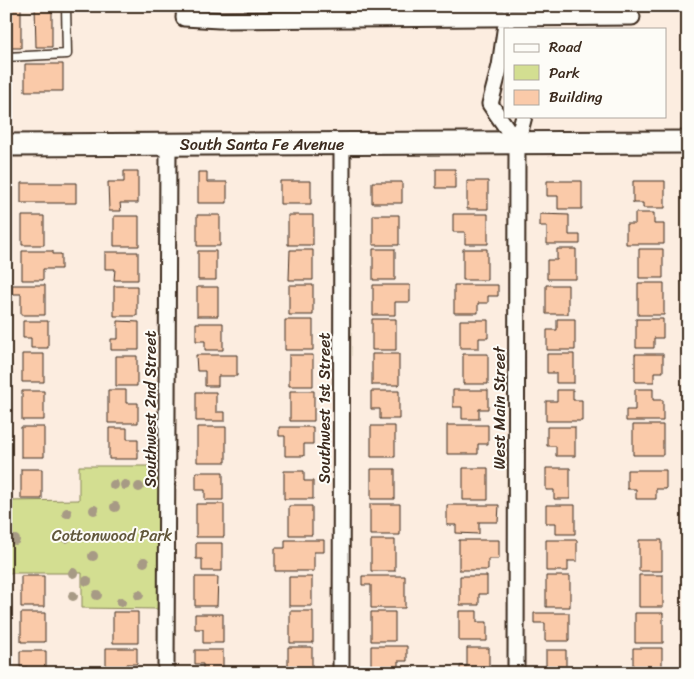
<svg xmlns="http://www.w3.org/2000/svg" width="694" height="679" viewBox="0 0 694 679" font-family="Sriracha,sans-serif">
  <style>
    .green { fill: #d3de91; stroke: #878458 }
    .building { fill: #facaa9; stroke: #3b2a1e }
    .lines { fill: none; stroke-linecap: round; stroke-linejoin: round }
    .lane-casing { stroke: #3b2a1e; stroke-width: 11 }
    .street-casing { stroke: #3b2a1e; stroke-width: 19 }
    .secondary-casing { stroke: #3b2a1e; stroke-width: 25 }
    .lane { stroke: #fdfcf7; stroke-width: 8 }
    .street { stroke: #fdfcf7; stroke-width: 15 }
    .secondary { stroke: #fdfcf7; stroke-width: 21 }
    .tree { fill: #a79a85 }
    .labels { text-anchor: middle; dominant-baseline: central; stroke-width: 4; stroke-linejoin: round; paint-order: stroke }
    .street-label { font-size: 16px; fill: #3b2a1e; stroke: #fdfcf7 }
    .park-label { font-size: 16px; fill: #61573b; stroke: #fdfcf7 }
  </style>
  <rect width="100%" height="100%" fill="#fcede0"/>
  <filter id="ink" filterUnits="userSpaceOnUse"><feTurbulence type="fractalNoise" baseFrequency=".02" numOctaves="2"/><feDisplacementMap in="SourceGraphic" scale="10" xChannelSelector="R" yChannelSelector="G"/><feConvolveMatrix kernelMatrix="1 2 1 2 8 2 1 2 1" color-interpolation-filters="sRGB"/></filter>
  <g filter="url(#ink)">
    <path class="green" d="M 79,466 L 150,466 L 159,477 L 158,609 L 82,608 L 82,573 L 6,573 L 6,501 L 79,500 Z"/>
    <path class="building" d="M 6,6 L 21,6 L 21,48 L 6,48 Z
      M 35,6 L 52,6 L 52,47 L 36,47 Z
      M 25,64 L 63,64 L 63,91 L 25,91 Z
      M 436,169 L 455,169 L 455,188 L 436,188 Z
      M 124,171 L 138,171 L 138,203 L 120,203 L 121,211 L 109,211 L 108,182 L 124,182 Z
      M 198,172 L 207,172 L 207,182 L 227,182 L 227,203 L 198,203 Z
      M 280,181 L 311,181 L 311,204 L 280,204 Z
      M 467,181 L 488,181 L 488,209 L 467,209 Z
      M 547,181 L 582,181 L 582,209 L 558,209 L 558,196 L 547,196 Z
      M 633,181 L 665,181 L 665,208 L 643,208 L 643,203 L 633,203 Z
      M 372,182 L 402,182 L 402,203 L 372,203 Z
      M 21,183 L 76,183 L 76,203 L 21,203 Z
      M 635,213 L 654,213 L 654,224 L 664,224 L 664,244 L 626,244 L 626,224 L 635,224 Z
      M 453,214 L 488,214 L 488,244 L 465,244 L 465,232 L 453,232 Z
      M 540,214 L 569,215 L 569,235 L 580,235 L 580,244 L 547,244 L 547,226 L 540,226 Z
      M 197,215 L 220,215 L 220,246 L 197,246 Z
      M 288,215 L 313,215 L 313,245 L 288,245 Z
      M 373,215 L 399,215 L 399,245 L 373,245 Z
      M 22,216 L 44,216 L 44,245 L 22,245 Z
      M 114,216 L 139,216 L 139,246 L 114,246 Z
      M 373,249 L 395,249 L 395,280 L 373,280 Z
      M 463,249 L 487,249 L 487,280 L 463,280 Z
      M 557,249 L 576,249 L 576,279 L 547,279 L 547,260 L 557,260 Z
      M 639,249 L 663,249 L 663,278 L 639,278 Z
      M 290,250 L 313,250 L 313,280 L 289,280 Z
      M 22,251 L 53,251 L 53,254 L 61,254 L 61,269 L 43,269 L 43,280 L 22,280 Z
      M 198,251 L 216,251 L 216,280 L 198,280 Z
      M 105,252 L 138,252 L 138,280 L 114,280 L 115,269 L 105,269 Z
      M 638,283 L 664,283 L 664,315 L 638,315 Z
      M 12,285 L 45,285 L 45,315 L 21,315 L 21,294 L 12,294 Z
      M 289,285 L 313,285 L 313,315 L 289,315 Z
      M 373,285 L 410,285 L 410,302 L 395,302 L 395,315 L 373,315 Z
      M 454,285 L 498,285 L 498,296 L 488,296 L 488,303 L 478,303 L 478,313 L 454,313 Z
      M 546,285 L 568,285 L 568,314 L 546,314 Z
      M 114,286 L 137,286 L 137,316 L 114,316 Z
      M 197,287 L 218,287 L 218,316 L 197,316 Z
      M 372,319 L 396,319 L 396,350 L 372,350 Z
      M 557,319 L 575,319 L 575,350 L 547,350 L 547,330 L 557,330 Z
      M 636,319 L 663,319 L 663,338 L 654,338 L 654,348 L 636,348 Z
      M 285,320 L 313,320 L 313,350 L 285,350 Z
      M 460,320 L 488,320 L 488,338 L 479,338 L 479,348 L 460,348 Z
      M 23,321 L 48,321 L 48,348 L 31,348 L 31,338 L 23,338 Z
      M 118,321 L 139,322 L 139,350 L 111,350 L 111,339 L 118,339 Z
      M 196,323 L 223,323 L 223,350 L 205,350 L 205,341 L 196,341 Z
      M 22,354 L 44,354 L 44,382 L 22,382 Z
      M 372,354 L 399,354 L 399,385 L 372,385 Z
      M 463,354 L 488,354 L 488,384 L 463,384 Z
      M 547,354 L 574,354 L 574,383 L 556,383 L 556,373 L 547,373 Z
      M 635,354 L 663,354 L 663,372 L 654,372 L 654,382 L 635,382 Z
      M 196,355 L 237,355 L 237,376 L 218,376 L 218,386 L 205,386 L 205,371 L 197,371 Z
      M 289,355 L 313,355 L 313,386 L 289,386 Z
      M 116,356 L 137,356 L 137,386 L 116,386 Z
      M 635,389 L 653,389 L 653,400 L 663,400 L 663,421 L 626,421 L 626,410 L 635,410 Z
      M 108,390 L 126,390 L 126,403 L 138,403 L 138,423 L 108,423 Z
      M 453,390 L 488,390 L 488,409 L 479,409 L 479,419 L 462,419 L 462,407 L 453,407 Z
      M 557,390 L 573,390 L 573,400 L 582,400 L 582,421 L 546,421 L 546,401 L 557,401 Z
      M 22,391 L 44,391 L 44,420 L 22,420 Z
      M 290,391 L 314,391 L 314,421 L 290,421 Z
      M 371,391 L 399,391 L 399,419 L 380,419 L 380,409 L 371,409 Z
      M 196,392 L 216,392 L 216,412 L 225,412 L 225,421 L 196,421 Z
      M 447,425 L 488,425 L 488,444 L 478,444 L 478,454 L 447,454 Z
      M 633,425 L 663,425 L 663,455 L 633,455 Z
      M 371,426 L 395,426 L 395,457 L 371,457 Z
      M 21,427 L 44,427 L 44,457 L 21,457 Z
      M 197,427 L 226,427 L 226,462 L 197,462 Z
      M 279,427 L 313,427 L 313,444 L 304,444 L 304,456 L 285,456 L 285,436 L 279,436 Z
      M 547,427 L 575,427 L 575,456 L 556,456 L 556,446 L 547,446 Z
      M 109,428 L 127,428 L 127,439 L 138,439 L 138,459 L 109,459 Z
      M 463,468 L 488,468 L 488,500 L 463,500 Z
      M 546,468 L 570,468 L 570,499 L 554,499 L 554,490 L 546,490 Z
      M 21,469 L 42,469 L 42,499 L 21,499 Z
      M 371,469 L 395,469 L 395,499 L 371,499 Z
      M 627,470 L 666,470 L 666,489 L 656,489 L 656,499 L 636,499 L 636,489 L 627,489 Z
      M 284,471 L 304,471 L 304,481 L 313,481 L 313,499 L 284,499 Z
      M 196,472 L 223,472 L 223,500 L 205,500 L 205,490 L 196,490 Z
      M 196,504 L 224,504 L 224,537 L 196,537 Z
      M 370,504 L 400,504 L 400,535 L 370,535 Z
      M 447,505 L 499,505 L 498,522 L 479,522 L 479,534 L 456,533 L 456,525 L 447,525 Z
      M 546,505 L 575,505 L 575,534 L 556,534 L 556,523 L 546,523 Z
      M 289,506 L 312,506 L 312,535 L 289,535 Z
      M 285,540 L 324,540 L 324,552 L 314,552 L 314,571 L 275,571 L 275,548 L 285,548 Z
      M 371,540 L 395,540 L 395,571 L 371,571 Z
      M 459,540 L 499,540 L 499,559 L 488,559 L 488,570 L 459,570 Z
      M 546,540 L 577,540 L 577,561 L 568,561 L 568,571 L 546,571 Z
      M 639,540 L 662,540 L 662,571 L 639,571 Z
      M 196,543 L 222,543 L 222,571 L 202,571 L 202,559 L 196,559 Z
      M 639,575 L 663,575 L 663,607 L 639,607 Z
      M 21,576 L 44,576 L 44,607 L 21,607 Z
      M 362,576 L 405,576 L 405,608 L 371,608 L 371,585 L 362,585 Z
      M 460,576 L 487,576 L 487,594 L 479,594 L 479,605 L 460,605 Z
      M 546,576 L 570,576 L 570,607 L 546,607 Z
      M 195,577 L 218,577 L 217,606 L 195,606 Z
      M 289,577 L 312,577 L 312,606 L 289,606 Z
      M 290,611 L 313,611 L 313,643 L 290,643 Z
      M 459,611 L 477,611 L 477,622 L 487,622 L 487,641 L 459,641 Z
      M 113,612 L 138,612 L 138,643 L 113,643 Z
      M 371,612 L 395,612 L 395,641 L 371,641 Z
      M 21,613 L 45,613 L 45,642 L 21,642 Z
      M 534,613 L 569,613 L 569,641 L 545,641 L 545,623 L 534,623 Z
      M 635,613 L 663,613 L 663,643 L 635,643 Z
      M 195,614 L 223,614 L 223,643 L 203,643 L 203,629 L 195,629 Z
      M 371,646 L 407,646 L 407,661 L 398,661 L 398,673 L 378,673 L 378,669 L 371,669 Z
      M 288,647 L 312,647 L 312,673 L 288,673 Z
      M 106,648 L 137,648 L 137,664 L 127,664 L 127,673 L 106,673 Z
      M 467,648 L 489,648 L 489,673 L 460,673 L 460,666 L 467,666 Z
      M 633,648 L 662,648 L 662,673 L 633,673 Z
      M 195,650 L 223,650 L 223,673 L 203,673 L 203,664 L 195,664 Z
      M 546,650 L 566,650 L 566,673 L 546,673 Z
      M 20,651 L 46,651 L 46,673 L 27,673 L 27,667 L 20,667 Z"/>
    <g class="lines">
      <g class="lane-casing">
        <path id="lane" d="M 6,57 L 67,54 L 66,6"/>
      </g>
      <g class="street-casing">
        <path id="street" d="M 185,6 L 184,18 L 219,20 L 632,17
          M 507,17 L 500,66 L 490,104 L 517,143
          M 166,673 L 168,145
          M 341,673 L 342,144
          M 516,673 L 517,143 L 524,116"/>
      </g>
      <g class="secondary-casing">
        <path id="secondary" d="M 6,145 L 688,142"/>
      </g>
      <use href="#lane" class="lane"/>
      <use href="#street" class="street"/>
      <use href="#secondary" class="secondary"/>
    </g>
    <g class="tree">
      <circle cx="114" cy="485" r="5"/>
      <circle cx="125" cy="485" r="5"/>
      <circle cx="139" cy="487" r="5"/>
      <circle cx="115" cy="507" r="5"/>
      <circle cx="94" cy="510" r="5"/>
      <circle cx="67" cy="513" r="5"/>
      <circle cx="66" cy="538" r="5"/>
      <circle cx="15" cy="540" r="5"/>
      <circle cx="93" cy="556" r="5"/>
      <circle cx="144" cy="562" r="5"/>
      <circle cx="73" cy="573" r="5"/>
      <circle cx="87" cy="581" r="5"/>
      <circle cx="97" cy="595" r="5"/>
      <circle cx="139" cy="595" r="5"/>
      <circle cx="73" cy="596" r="5"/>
      <circle cx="121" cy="602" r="5"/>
    </g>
  </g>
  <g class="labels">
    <g class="street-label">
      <text x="262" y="144">South Santa Fe Avenue</text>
      <text transform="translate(324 408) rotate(-90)">Southwest 1st Street</text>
      <text transform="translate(499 408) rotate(-90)">West Main Street</text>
      <text transform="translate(150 409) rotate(-90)">Southwest 2nd Street</text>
    </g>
    <g class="park-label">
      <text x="112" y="535">Cottonwood Park</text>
    </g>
  </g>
  <rect width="694" height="679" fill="none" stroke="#fdfcf7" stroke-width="25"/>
  <rect x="12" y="12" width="669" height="654" fill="none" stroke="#3b2a1e" stroke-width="2" filter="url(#ink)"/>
  <rect x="504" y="28" width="162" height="90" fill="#fdfcf7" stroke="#afa8a0"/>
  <rect x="514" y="44" width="25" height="8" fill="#fdfcf7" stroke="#afa8a0"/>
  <text x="549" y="52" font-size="15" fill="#3b2a1e">Road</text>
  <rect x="514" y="65" width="25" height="15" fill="#d3de91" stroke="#afa8a0"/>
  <text x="549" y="78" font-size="15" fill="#3b2a1e">Park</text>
  <rect x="514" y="90" width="25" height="15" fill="#facaa9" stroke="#afa8a0"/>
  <text x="549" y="102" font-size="15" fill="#3b2a1e">Building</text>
</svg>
